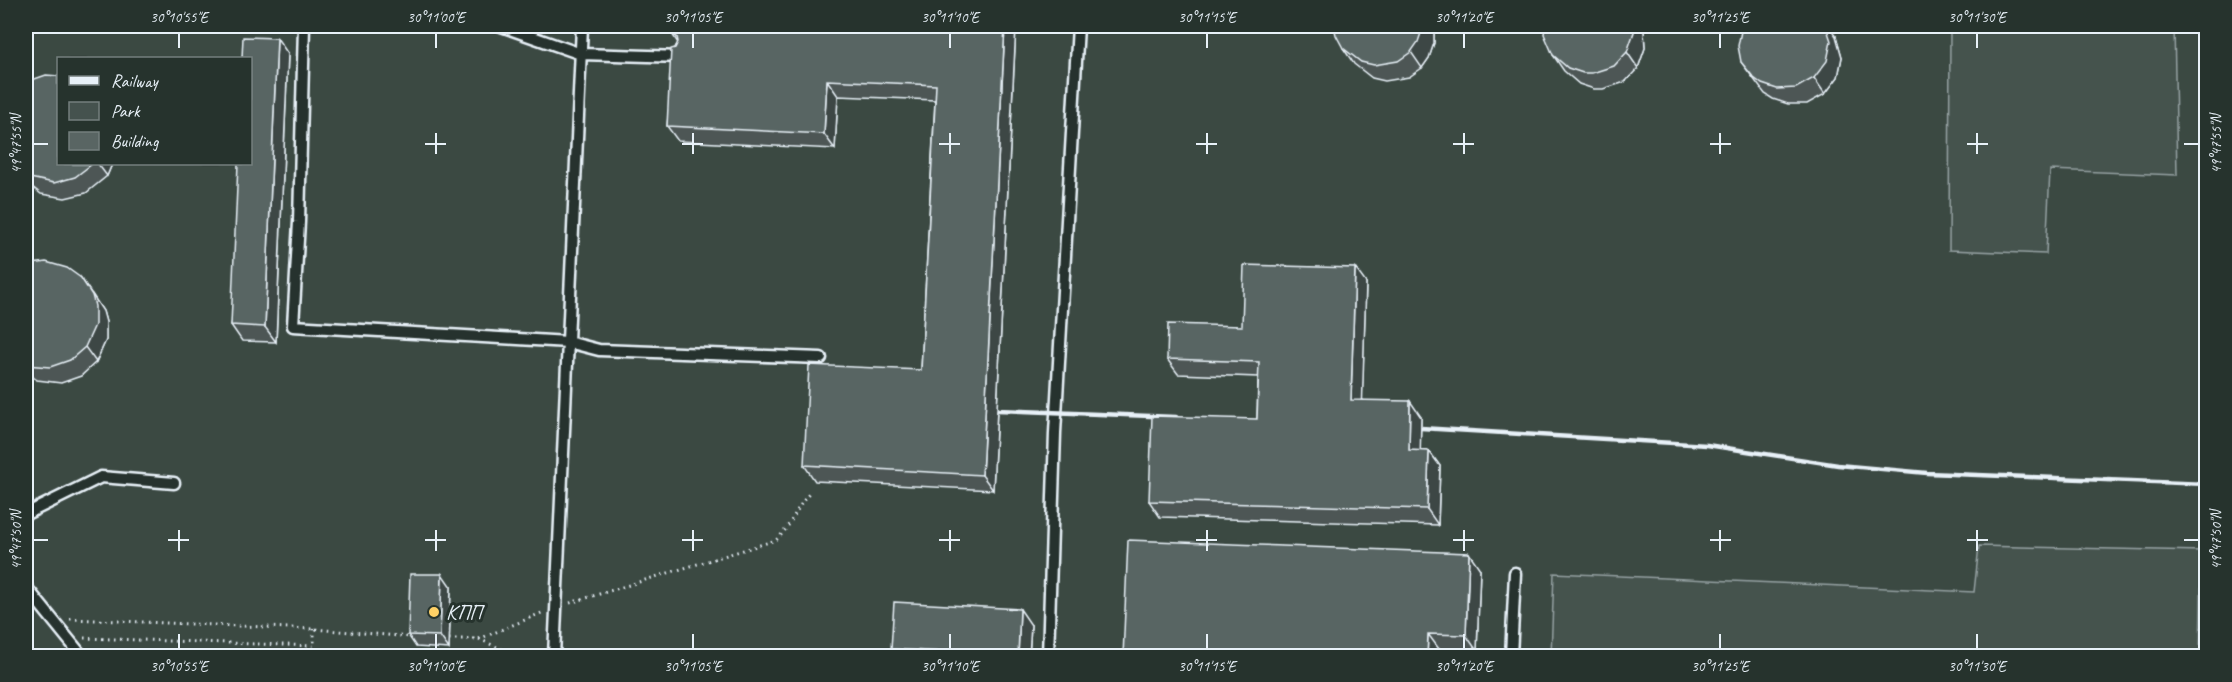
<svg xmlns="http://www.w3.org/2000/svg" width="2232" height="682" viewBox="0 0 2232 682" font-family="Caveat,sans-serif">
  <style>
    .built { fill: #3b4843; fill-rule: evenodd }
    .green { fill: #45524e; stroke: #96a2a3; stroke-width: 1.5 }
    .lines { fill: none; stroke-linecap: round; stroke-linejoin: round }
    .lane-casing { stroke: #e8f1f8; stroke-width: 15 }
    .path { stroke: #e8f1f8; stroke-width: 3; stroke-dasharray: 1.5 4.5; stroke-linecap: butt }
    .lane { stroke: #26332d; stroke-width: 10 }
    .rail { stroke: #e8f1f8; stroke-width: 4.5 }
    .wall { fill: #4d5755; stroke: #e8f1f8; stroke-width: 1.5 }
    .shaded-wall { fill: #3e4745; stroke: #e8f1f8; stroke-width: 1.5 }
    .building { fill: #596563; stroke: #e8f1f8; stroke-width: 1.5 }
    .ticks { fill: none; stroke: #e8f1f8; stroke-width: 2 }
    .poi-dot { fill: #ffd166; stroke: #26332d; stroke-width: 2 }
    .labels { text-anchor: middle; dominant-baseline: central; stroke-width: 6; stroke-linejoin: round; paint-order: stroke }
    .poi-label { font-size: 21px; fill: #e8f1f8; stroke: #26332d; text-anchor: start }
    .neatline { fill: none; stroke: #e8f1f8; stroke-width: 2 }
    .ticks-label { font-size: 15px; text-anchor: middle; fill: #e8f1f8 }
  </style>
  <rect width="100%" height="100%" fill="#2e3b35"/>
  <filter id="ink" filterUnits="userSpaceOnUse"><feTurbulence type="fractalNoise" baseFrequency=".0167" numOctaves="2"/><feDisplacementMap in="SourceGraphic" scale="12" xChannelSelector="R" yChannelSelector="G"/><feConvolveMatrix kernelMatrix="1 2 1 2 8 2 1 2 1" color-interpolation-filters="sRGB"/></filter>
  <g filter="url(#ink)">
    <path class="built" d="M 26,26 L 2206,26 L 2206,656 L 26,656 ZM 58,58 L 250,58 L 250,164 L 58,164 Z"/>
    <path class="green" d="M 1950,26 L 2174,26 L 2177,175 L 2050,170 L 2046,254 L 1949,250 Z
      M 1979,546 L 2202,551 L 2200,656 L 1551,656 L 1554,573 L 1974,592 Z"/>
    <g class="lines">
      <g class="lane-casing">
        <path id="lane" d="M 304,26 L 299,222 L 293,326 L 568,342 L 599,350 L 821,358
          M 501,26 L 581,54 L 682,57
          M 26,514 L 101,477 L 174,483
          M 26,587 L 82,656
          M 554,656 L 582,26
          M 1048,656 L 1055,433 L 1078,26
          M 1511,656 L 1515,573"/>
      </g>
      <path class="path" d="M 570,603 L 776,540 C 791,527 796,507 810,493
        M 70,619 L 314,629 L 411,637
        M 84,638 L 314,646 L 314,629
        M 449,639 L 479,639 L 517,656
        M 479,639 L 544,612"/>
      <use href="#lane" class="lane"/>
      <path class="rail" d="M 599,26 L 638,28
        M 997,410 L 1176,417
        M 1404,427 L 1707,445 L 1838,465 L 1927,473 L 2206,484"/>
    </g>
    <path class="wall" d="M 1016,26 L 993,490 L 815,481 L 804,465 L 921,370 L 935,100 L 838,96 L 835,149 L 678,141 L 667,126 L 675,48 L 678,43 L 672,34 Z
      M 1434,29 L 1434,43 L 1429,58 L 1422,68 L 1409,77 L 1385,81 L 1372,78 L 1354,64 L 1343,48 Z
      M 1644,32 L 1645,48 L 1638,68 L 1625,82 L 1603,89 L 1594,89 L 1579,84 L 1564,71 L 1553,55 Z
      M 1836,36 L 1842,57 L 1838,77 L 1825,94 L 1807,104 L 1788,104 L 1773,99 L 1765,94 L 1741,62 Z
      M 288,54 L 276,342 L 242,341 L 231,325 Z
      M 26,82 L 58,164 L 112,164 L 107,176 L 86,193 L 65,198 L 41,194 L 26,182 Z
      M 26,265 L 92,294 L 103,311 L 106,322 L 106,340 L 96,362 L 81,376 L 61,383 L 37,380 L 26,373 Z
      M 1366,283 L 1362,400 L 1421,417 L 1420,451 L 1429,451 L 1440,466 L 1438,525 L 1160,517 L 1149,501 L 1257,419 L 1258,377 L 1178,374 L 1167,359 L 1242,326 Z
      M 1480,569 L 1477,651 L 1439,649 L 1123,657 Z
      M 451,587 L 449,649 L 416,647 L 408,635 Z
      M 1031,625 L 1029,657 L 896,657 L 891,649 Z"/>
    <path class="shaded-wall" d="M 1005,26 L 1016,26 L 993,490 L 982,475 Z
      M 1423,26 L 1433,26 L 1434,29 L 1434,43 L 1429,58 L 1422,68 L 1411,52 Z
      M 1634,26 L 1641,26 L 1644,32 L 1645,48 L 1638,68 L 1627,52 Z
      M 1826,26 L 1829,26 L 1836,36 L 1842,57 L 1838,77 L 1825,94 L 1814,78 Z
      M 277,38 L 288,54 L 276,342 L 265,327 Z
      M 827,80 L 838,96 L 835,149 L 824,134 Z
      M 98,164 L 112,164 L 107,176 Z
      M 1355,268 L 1366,283 L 1362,415 L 1351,400 Z
      M 81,278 L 103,311 L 106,322 L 106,340 L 96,362 L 85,347 Z
      M 1410,401 L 1421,417 L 1420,466 L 1409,450 Z
      M 1429,451 L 1440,466 L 1438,525 L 1427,509 Z
      M 1469,553 L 1480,569 L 1477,651 L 1466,635 Z
      M 442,574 L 451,587 L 449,649 L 440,636 Z
      M 1020,609 L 1031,625 L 1029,657 L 1018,656 Z
      M 1428,634 L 1439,649 L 1439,657 L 1427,657 Z"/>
    <path class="building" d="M 672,26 L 1005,26 L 982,475 L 804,465 L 809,365 L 921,370 L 936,85 L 827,80 L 824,134 L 667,126 L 671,49 L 675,48 L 678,42 L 677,37 L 672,34 Z
      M 1334,26 L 1423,26 L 1423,27 L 1418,42 L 1411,52 L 1398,61 L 1374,65 L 1361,62 L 1343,48 L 1336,35 Z
      M 1545,26 L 1634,26 L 1634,32 L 1627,52 L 1614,66 L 1592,73 L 1583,73 L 1568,68 L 1553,55 L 1544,34 Z
      M 1742,26 L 1826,26 L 1831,41 L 1827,61 L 1814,78 L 1796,88 L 1777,89 L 1762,84 L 1754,78 L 1741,62 L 1738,46 Z
      M 243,37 L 277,38 L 265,327 L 231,325 L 238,164 L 250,164 L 250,58 L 242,58 Z
      M 46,75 L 58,76 L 58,164 L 92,164 L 75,177 L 54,183 L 30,178 L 26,175 L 26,82 Z
      M 46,262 L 67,268 L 81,278 L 92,295 L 95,306 L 95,325 L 85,347 L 70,360 L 50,367 L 26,365 L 26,265 Z
      M 1244,265 L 1355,268 L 1351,400 L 1410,401 L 1409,450 L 1429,451 L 1427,509 L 1149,501 L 1152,416 L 1257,419 L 1259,362 L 1167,359 L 1168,324 L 1242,326 Z
      M 1128,540 L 1469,553 L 1466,635 L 1428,634 L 1427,657 L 1123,657 Z
      M 410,574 L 442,574 L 440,636 L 408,635 Z
      M 894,602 L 1020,609 L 1018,656 L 891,649 Z"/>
  </g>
  <path class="ticks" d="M 179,33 L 179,48M 436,33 L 436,48M 693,33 L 693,48M 950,33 L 950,48M 1207,33 L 1207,48M 1464,33 L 1464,48M 1720,33 L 1720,48M 1977,33 L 1977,48M 436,133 L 436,154M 693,133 L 693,154M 950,133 L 950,154M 1207,133 L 1207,154M 1464,133 L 1464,154M 1720,133 L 1720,154M 1977,133 L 1977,154M 33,144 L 48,144M 425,144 L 446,144M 682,144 L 703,144M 939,144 L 960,144M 1196,144 L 1217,144M 1453,144 L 1474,144M 1710,144 L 1731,144M 1967,144 L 1988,144M 2184,144 L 2199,144M 179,530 L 179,551M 436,530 L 436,551M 693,530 L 693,551M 950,530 L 950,551M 1207,530 L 1207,551M 1464,530 L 1464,551M 1720,530 L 1720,551M 1977,530 L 1977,551M 33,540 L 48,540M 168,540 L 189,540M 425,540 L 446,540M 682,540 L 703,540M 939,540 L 960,540M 1196,540 L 1217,540M 1453,540 L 1474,540M 1710,540 L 1731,540M 1967,540 L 1988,540M 2184,540 L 2199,540M 179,634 L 179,649M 436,634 L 436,649M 693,634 L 693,649M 950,634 L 950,649M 1207,634 L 1207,649M 1464,634 L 1464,649M 1720,634 L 1720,649M 1977,634 L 1977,649"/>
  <circle class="poi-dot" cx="434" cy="612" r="6"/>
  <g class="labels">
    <g class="poi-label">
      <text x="446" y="612">КПП</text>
    </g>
  </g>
  <rect width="2232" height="682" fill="none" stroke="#26332d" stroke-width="66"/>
  <rect x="57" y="57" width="195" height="108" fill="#26332d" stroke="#747f7e" stroke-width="1.5"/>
  <rect x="69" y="76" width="30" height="9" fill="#e8f1f8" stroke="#747f7e" stroke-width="1.5"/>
  <text x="111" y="87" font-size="18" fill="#e8f1f8">Railway</text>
  <rect x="69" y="102" width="30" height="18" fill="#45524e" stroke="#747f7e" stroke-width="1.5"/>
  <text x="111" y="117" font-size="18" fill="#e8f1f8">Park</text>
  <rect x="69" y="132" width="30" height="18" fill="#596563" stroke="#747f7e" stroke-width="1.5"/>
  <text x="111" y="147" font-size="18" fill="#e8f1f8">Building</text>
  <rect x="33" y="33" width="2166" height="616" class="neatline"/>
  <g class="ticks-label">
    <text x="179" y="22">30°10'55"E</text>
    <text x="436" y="22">30°11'00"E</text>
    <text x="693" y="22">30°11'05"E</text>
    <text x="950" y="22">30°11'10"E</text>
    <text x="1207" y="22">30°11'15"E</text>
    <text x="1464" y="22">30°11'20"E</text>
    <text x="1720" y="22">30°11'25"E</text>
    <text x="1977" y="22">30°11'30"E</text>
    <text transform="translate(16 144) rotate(-90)" y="5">49°47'55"N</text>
    <text transform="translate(2216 144) rotate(-90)" y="5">49°47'55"N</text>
    <text transform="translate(16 540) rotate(-90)" y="5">49°47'50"N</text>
    <text transform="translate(2216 540) rotate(-90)" y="5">49°47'50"N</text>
    <text x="179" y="671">30°10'55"E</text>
    <text x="436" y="671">30°11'00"E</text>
    <text x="693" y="671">30°11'05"E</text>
    <text x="950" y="671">30°11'10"E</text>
    <text x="1207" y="671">30°11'15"E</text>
    <text x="1464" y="671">30°11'20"E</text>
    <text x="1720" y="671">30°11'25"E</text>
    <text x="1977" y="671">30°11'30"E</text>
  </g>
</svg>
